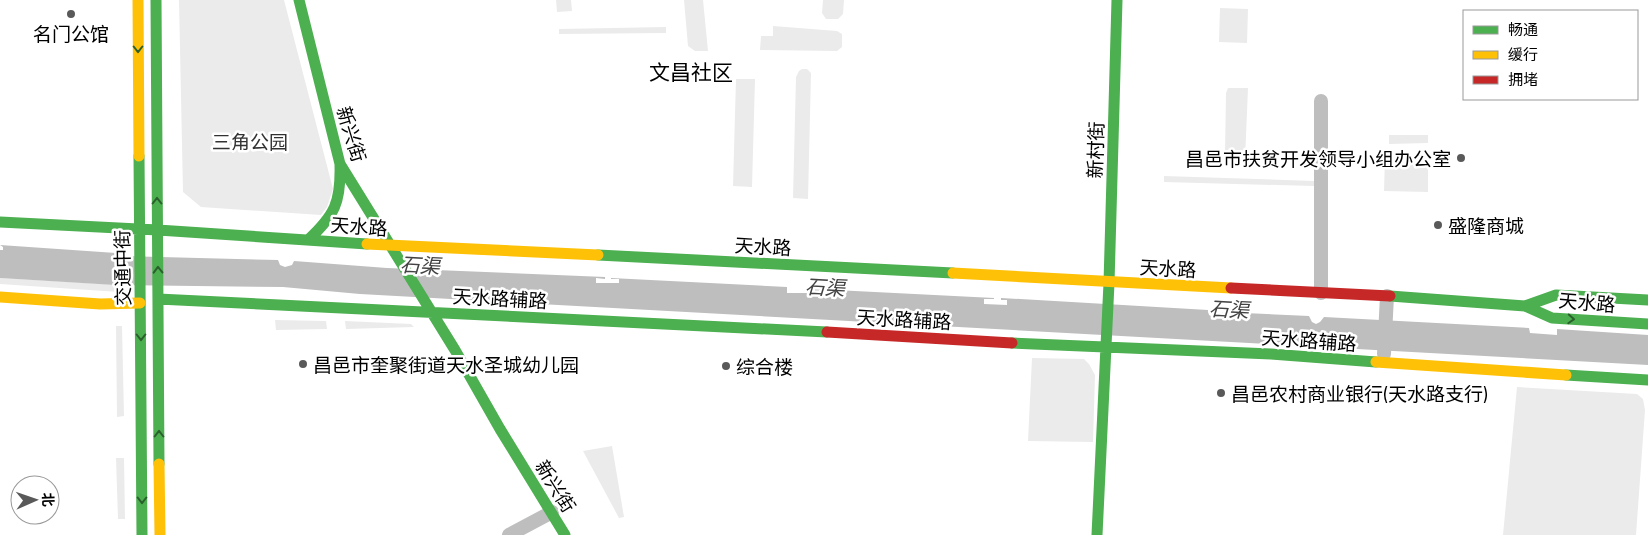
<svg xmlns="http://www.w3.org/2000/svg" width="1648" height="535" viewBox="0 0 1648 535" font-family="'Titillium Web','Noto Sans SC',sans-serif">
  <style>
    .green { fill: #ebebeb }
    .water { fill: #bebebe }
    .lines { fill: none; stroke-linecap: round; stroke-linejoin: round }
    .street { stroke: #bebebe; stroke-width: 14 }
    .fast { stroke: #4caf50; stroke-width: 11 }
    .slow { stroke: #ffc107; stroke-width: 11 }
    .jam { stroke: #c62828; stroke-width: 11 }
    .oneway { stroke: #2a602c }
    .poi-dot { fill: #595959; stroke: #fff; stroke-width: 2 }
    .labels { text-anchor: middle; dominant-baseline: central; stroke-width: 5; stroke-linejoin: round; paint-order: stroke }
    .poi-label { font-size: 19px; fill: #000; stroke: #fff; text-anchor: start }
    .street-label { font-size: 19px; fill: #000; stroke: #fff }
    .park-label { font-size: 19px; fill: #323232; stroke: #fff }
    .water-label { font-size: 20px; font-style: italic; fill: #434343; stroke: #fff }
    .quarter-label { font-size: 21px; fill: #000; stroke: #fff }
  </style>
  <rect width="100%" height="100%" fill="#fff"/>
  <path class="green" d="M 179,0 L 284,0 L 333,189 L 327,207 L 321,215 L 201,207 L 183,192 Z
    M 556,0 L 571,0 L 572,11 L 557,12 Z
    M 684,0 L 703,0 L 708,51 L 695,51 L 688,46 Z
    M 823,0 L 844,0 L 843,14 L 838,19 L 826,19 L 822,13 Z
    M 1220,8 L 1248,9 L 1247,43 L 1219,42 Z
    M 773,26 L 837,31 L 842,34 L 842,47 L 837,51 L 760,50 L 761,36 L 773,36 Z
    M 666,27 L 666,33 L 559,34 L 559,29 Z
    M 802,69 L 807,69 L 811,73 L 808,199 L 793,198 L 796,77 L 799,71 Z
    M 736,79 L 755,79 L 752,187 L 733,186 Z
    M 1228,88 L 1248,88 L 1245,160 L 1228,160 L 1225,154 L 1226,93 Z
    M 1389,135 L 1428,135 L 1428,143 L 1389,144 Z
    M 1385,157 L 1428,157 L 1428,192 L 1384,191 Z
    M 1164,176 L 1314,181 L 1314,186 L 1164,182 Z
    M 0,278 L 120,285 L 119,292 L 0,284 Z
    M 275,320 L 326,321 L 327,329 L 276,330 Z
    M 345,321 L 411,324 L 414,327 L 346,329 Z
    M 116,326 L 122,326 L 124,416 L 117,417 Z
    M 1032,358 L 1084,359 L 1089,364 L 1095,375 L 1093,442 L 1028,441 Z
    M 1517,387 L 1637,394 L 1643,399 L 1645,410 L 1636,535 L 1503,535 Z
    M 612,446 L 624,517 L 619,518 L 583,451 Z
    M 116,458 L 124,458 L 125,519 L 118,519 Z"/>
  <path class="water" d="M 0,245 L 116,253 L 122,256 L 278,260 L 280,265 L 285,267 L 292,265 L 294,261 L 387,268 L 605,277 L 605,279 L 596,278 L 596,283 L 619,283 L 619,279 L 611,279 L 611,278 L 787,287 L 787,293 L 815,293 L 815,289 L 994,298 L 994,299 L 984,299 L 984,304 L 1007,305 L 1007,300 L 1001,300 L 1001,298 L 1208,310 L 1209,315 L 1215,318 L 1219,318 L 1223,312 L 1309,316 L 1312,322 L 1316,324 L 1320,322 L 1324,317 L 1529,328 L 1530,333 L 1557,335 L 1557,329 L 1648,335 L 1648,365 L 360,294 L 283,287 L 115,285 L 0,278 L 0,250 L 3,250 L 3,247 Z"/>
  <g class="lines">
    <path class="street" d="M 1321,293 L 1321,101
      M 1384,354 L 1387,296
      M 509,535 L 552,512"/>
    <path class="fast" d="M 156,0 L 159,464
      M 299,0 L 340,164 L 455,350 L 500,429 L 565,535
      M 139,156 L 142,535
      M 0,222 L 158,230 L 367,244
      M 308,240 C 335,215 341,202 340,165
      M 598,255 L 953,273
      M 1390,296 L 1525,306 L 1552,318 L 1648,324
      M 158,299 L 827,332
      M 1525,306 L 1556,295 L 1648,300
      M 1012,343 L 1271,354 L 1376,362
      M 1566,375 L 1648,380
      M 1097,535 L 1109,283 L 1117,0"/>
    <path class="slow" d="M 138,0 L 139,156
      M 367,244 L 598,255
      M 953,273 L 1231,288
      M 0,297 L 100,304 L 140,303
      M 1376,362 L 1566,375
      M 159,464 L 160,535"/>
    <path class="jam" d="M 1231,288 L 1390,296
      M 827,332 L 1012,343"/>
  </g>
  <defs><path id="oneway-chevron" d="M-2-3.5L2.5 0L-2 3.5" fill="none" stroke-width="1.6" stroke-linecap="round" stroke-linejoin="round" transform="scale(1.25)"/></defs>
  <g class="oneway">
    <use href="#oneway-chevron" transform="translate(138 49) rotate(90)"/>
    <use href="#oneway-chevron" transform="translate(157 201) rotate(-90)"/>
    <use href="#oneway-chevron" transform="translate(158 270) rotate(-91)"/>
    <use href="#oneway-chevron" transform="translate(1571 319) rotate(3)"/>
    <use href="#oneway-chevron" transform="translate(141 337) rotate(90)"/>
    <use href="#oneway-chevron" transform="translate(159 434) rotate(-90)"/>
    <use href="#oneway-chevron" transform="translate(142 500) rotate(90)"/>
  </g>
  <g class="poi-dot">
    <circle cx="71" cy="14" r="5"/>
    <circle cx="1461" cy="158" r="5"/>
    <circle cx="1438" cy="225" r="5"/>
    <circle cx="303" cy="364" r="5"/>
    <circle cx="726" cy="366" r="5"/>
    <circle cx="1221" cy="393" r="5"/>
  </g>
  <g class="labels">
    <g class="poi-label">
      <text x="71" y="33" text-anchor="middle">名门公馆</text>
      <text x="1451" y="158" text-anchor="end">昌邑市扶贫开发领导小组办公室</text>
      <text x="1448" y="225">盛隆商城</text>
      <text x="313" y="364">昌邑市奎聚街道天水圣城幼儿园</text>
      <text x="736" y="366">综合楼</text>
      <text x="1231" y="393">昌邑农村商业银行(天水路支行)</text>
    </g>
    <g class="street-label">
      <text transform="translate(352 134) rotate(73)">新兴街</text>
      <text transform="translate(1095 150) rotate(-88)">新村街</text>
      <text transform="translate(359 226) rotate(4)">天水路</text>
      <text transform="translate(763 246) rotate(3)">天水路</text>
      <text transform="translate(122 268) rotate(-91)">交通中街</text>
      <text transform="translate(1168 268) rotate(3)">天水路</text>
      <text transform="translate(500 298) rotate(3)">天水路辅路</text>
      <text transform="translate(1587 302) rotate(5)">天水路</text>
      <text transform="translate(904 319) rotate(3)">天水路辅路</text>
      <text transform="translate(1309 340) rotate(4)">天水路辅路</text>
      <text transform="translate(556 486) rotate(58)">新兴街</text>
    </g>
    <g class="park-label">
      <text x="250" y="141">三角公园</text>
    </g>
    <g class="water-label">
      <text transform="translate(420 265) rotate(3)">石渠</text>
      <text transform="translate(825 287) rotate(3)">石渠</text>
      <text transform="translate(1229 309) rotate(3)">石渠</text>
    </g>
    <g class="quarter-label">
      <text x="691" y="72">文昌社区</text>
    </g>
  </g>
  <rect x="1463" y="10" width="175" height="90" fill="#ffffff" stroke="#999999"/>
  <rect x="1473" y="26" width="25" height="8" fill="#4caf50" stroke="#999999"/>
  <text x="1508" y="35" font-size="15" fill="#000000">畅通</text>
  <rect x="1473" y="51" width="25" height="8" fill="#ffc107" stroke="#999999"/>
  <text x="1508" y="60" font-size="15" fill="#000000">缓行</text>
  <rect x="1473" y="76" width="25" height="8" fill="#c62828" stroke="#999999"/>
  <text x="1508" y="85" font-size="15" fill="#000000">拥堵</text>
  <g transform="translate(35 500) rotate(88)"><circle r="24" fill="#ffffff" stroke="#999999"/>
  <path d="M0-4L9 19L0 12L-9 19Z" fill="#595959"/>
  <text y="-8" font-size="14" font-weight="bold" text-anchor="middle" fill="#000000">北</text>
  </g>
</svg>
